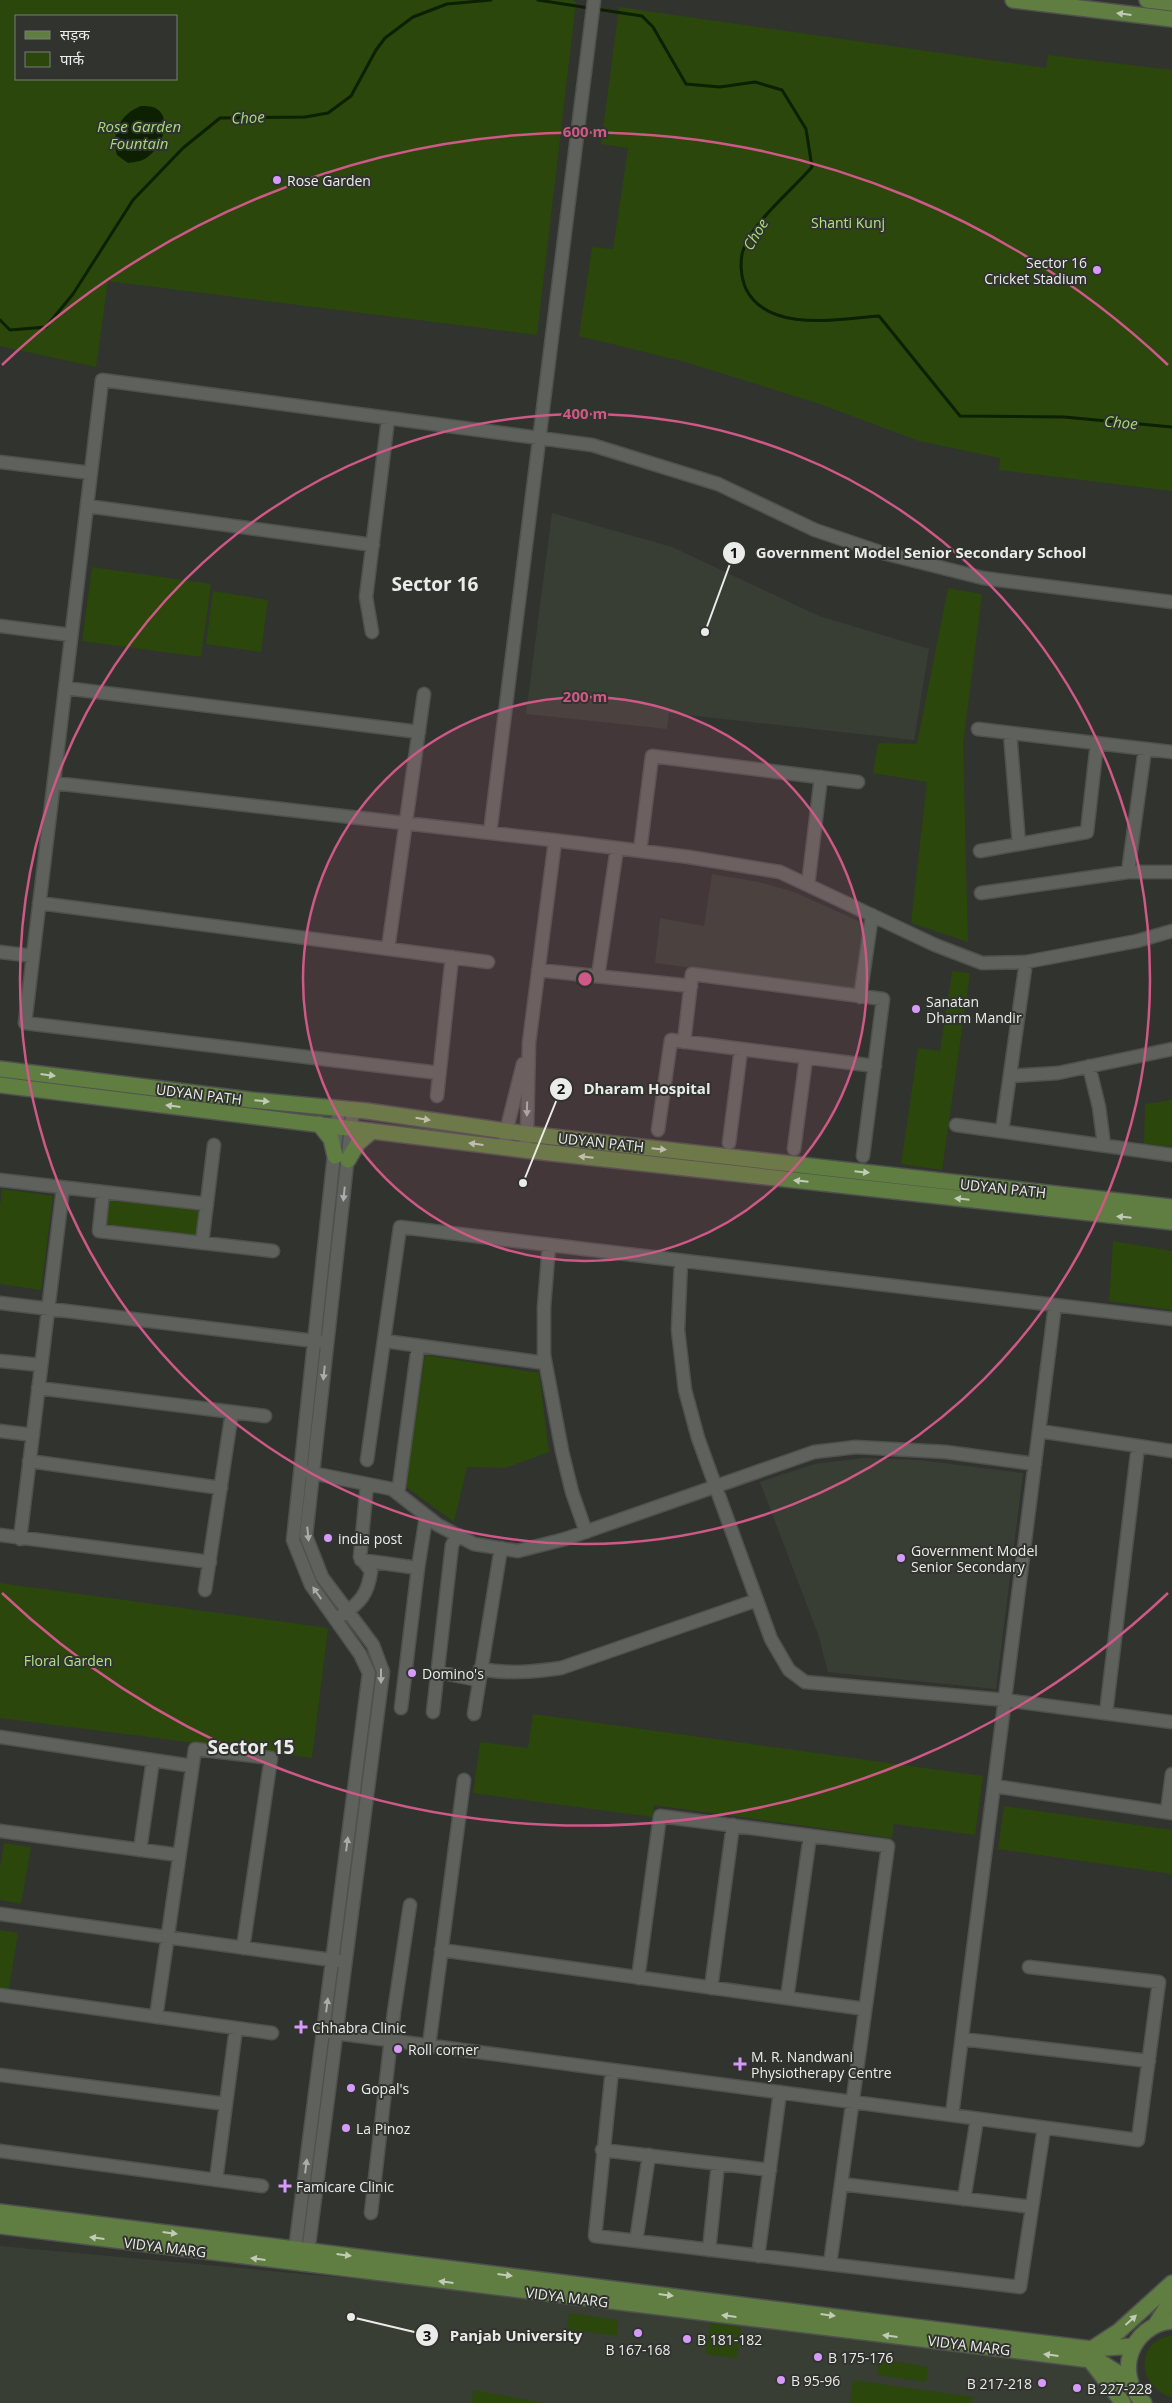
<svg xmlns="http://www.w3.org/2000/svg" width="1172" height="2403" viewBox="0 0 1172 2403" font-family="'Open Sans','Noto Sans Devanagari',sans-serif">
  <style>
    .built { fill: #393e35 }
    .green { fill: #2b470c; fill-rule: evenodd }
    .water { fill: #0d2000 }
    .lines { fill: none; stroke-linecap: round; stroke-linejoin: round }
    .stream { stroke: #0d2000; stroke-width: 3 }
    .minor-casing { stroke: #4f514e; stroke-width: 15 }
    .major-casing { stroke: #4f514e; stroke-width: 18 }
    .minor { stroke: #5f615d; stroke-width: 12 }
    .major { stroke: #607e41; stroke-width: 15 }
    .oneway { fill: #c1cbb7 }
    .oneway2 { fill: #acadab }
    .ring { fill: none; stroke: #ce5886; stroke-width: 2.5 }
    .poi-dot { fill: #d69bfa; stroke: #31332f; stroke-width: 2 }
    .labels { text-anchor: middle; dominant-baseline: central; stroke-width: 4; stroke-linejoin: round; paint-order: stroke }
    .poi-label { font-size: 14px; fill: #ebecea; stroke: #31332f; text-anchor: start }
    .park-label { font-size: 14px; fill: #ade57e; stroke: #31332f }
    .street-label { font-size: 14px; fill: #ebecea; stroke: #31332f }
    .water-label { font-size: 15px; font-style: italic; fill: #a5dc76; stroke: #31332f }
    .district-label { font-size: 19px; font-weight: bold; fill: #ebecea; stroke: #31332f }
    .centre { fill: #ce5886; stroke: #31332f; stroke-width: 2.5 }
    .ring-label { font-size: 15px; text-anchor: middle; font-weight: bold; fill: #ce5886; stroke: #31332f; stroke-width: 4; stroke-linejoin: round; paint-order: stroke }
    .leader { fill: none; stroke: #ebecea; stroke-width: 2 }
    .callout-dot { fill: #ebecea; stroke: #31332f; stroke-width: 2 }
    .mark-label { font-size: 15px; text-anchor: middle; font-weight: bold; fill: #111 }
    .callout-label { font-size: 15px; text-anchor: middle; font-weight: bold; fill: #ebecea; stroke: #31332f; stroke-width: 4; stroke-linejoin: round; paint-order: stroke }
  </style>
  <rect width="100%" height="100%" fill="#31332f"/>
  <path class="built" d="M 552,513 L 672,547 L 819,616 L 929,649 L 914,740 L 669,713 L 667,729 L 526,714 Z
    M 712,874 L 759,882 L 794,892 L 865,924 L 855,989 L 655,963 L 660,918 L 704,926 Z
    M 863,1458 L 919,1460 L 1023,1473 L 996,1689 L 828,1672 L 818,1634 L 760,1482 L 815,1464 Z
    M 0,2246 L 477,2290 L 1104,2366 L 1135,2398 L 1136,2403 L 0,2403 Z"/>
  <path class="green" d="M 0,0 L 573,0 L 576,2 L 537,335 L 108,281 L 96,367 L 0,346 ZM 16,16 L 176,16 L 176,79 L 16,79 Z
    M 619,7 L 1046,68 L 1048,55 L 1172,70 L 1172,491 L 999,470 L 1000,458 L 919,441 L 817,403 L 685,362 L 579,336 L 592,247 L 613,249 L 628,148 L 601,144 Z
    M 92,567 L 211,584 L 201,657 L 82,641 Z
    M 948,588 L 982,594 L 963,744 L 968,942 L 911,923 L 927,782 L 873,773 L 878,743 L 917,744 Z
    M 213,591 L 268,600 L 261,652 L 206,644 Z
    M 952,971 L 970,973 L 942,1170 L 901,1164 L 918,1048 L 940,1051 Z
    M 1172,1100 L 1172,1147 L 1144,1144 L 1145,1104 Z
    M 2,1189 L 53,1196 L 41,1290 L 0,1284 L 0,1206 Z
    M 106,1199 L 200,1209 L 197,1238 L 103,1227 Z
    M 1113,1241 L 1172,1251 L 1172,1310 L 1109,1301 Z
    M 425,1355 L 539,1373 L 549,1452 L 505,1468 L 467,1467 L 454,1522 L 405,1486 Z
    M 0,1583 L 328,1628 L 312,1758 L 0,1718 Z
    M 533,1714 L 983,1776 L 975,1835 L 894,1824 L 892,1838 L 654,1805 L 652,1817 L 473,1793 L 480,1742 L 528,1748 Z
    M 1004,1806 L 1172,1830 L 1172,1874 L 998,1849 Z
    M 4,1843 L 31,1847 L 21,1904 L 0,1900 L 0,1867 Z
    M 0,1930 L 18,1933 L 9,1989 L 0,1988 Z
    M 569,2313 L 618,2320 L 617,2336 L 567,2329 Z
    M 710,2323 L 741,2327 L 737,2358 L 705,2354 Z
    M 1172,2336 L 1172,2397 C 1135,2387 1136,2339 1172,2336 Z
    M 879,2359 L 928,2367 L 926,2382 L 877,2375 Z
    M 853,2380 L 973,2397 L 971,2403 L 850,2403 Z
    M 473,2390 L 544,2403 L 472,2403 Z"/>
  <path class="water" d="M 141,106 C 146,106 153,106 157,109 C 172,119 162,146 150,155 C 144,161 136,162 128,163 L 117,155 C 111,133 120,114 141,106 Z"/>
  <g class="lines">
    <path class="stream" d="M 538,0 L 589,8
      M 596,9 L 642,16 L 653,27 L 686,84 L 720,87 L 755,82 L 782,90 L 806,129 L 812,167 C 792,190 754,221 744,248 C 739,260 741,278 746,289 C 768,333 839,319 879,316 L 960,416 L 1064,417 L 1172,427
      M 0,320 L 10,330 L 46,327 L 73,294 L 133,200 L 183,148 L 220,118 L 305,117 L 328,113 L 351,96 L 376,50 L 385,38 L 413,17 L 447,4 L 491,0"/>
    <g class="minor-casing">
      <path id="minor" d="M 0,462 L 91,473
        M 87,506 L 373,545
        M 0,626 L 71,635
        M 372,632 L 366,597 L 388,419
        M 65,688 L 419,732
        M 978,729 L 1172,752
        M 1010,733 L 1019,844
        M 54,783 L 561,841 L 689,857 L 780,872 L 935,945 L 982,963 L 1026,962 L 1137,941 L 1172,931
        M 490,833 L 594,0
        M 640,851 L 652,756 L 858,782
        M 980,851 L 1087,832 L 1097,743
        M 1128,872 L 1145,749
        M 808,885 L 821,777
        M 981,893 L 1128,872 L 1172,872
        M 39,903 L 488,962
        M 388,949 L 424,694
        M 0,952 L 33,956
        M 538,970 L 691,986
        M 598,976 L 617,848
        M 860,997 L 872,915
        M 684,1042 L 692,974 L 883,999 L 863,1156
        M 1089,1066 L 1099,1107 L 1104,1145
        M 439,1073 L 25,1023 L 102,380 L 592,445 L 718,484 L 815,530 L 883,553 L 983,578 L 1172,602
        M 1010,1076 L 1058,1073 L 1172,1049
        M 437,1096 L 452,957
        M 956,1125 L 1172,1155
        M 658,1130 L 671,1040 L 875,1066
        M 1002,1131 L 1026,962
        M 729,1143 L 741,1049
        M 505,1147 L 506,1132 L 523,1064
        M 794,1149 L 806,1058
        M 524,1150 L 527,1134 L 529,1043 L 555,841
        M 0,1180 L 207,1204
        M 103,1192 L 99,1231 L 273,1251
        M 202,1243 L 214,1145
        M 549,1245 L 544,1307 L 544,1355 L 562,1451 L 572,1492 L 586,1532
        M 681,1261 L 678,1330 L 685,1390 L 698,1438 L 771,1639 L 789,1670 L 805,1682 L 1005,1700 L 1172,1722
        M 0,1303 L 323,1342
        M 385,1341 L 545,1363
        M 0,1361 L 41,1365
        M 38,1388 L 265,1416
        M 0,1431 L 33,1435
        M 1039,1431 L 1172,1451
        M 367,1460 L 400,1227 L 1172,1319
        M 29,1461 L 221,1488
        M 307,1472 L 392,1489 L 438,1525 L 474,1544 L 518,1551 L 565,1539 L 814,1452 L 856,1447 L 946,1452 L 1035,1464
        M 398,1494 L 418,1346
        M 0,1535 L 210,1562
        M 20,1539 L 63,1188
        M 361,1560 L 418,1568 L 426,1517
        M 205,1590 L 232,1412
        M 342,1615 C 360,1603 368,1594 371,1571 L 360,1557 L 367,1484
        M 480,1669 C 508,1674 533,1672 561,1668 L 757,1600
        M 438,1672 L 478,1680
        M 401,1708 L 418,1568
        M 433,1712 L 452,1545 L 458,1535
        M 1106,1713 L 1138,1446
        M 474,1714 L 501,1548
        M 0,1737 L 192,1766
        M 994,1786 L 1172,1813
        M 1167,1812 L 1172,1774
        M 0,1831 L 179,1855
        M 140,1850 L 153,1760
        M 0,1914 L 339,1961
        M 441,1950 L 865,2009
        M 638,1978 L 660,1816 L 888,1846 L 830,2264
        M 711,1988 L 733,1825
        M 0,1995 L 272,2033
        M 787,1998 L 810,1836
        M 156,2017 L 195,1749 L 271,1758 L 243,1948
        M 328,2032 L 1138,2140 L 1159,1982 L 1029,1967
        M 962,2039 L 1149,2061
        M 429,2045 L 464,1780
        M 612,2070 L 595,2236 L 1020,2287 L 1044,2128
        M 0,2075 L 226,2104
        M 952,2115 L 1055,1305
        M 602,2150 L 770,2170
        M 0,2151 L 262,2186
        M 216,2180 L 236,2028
        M 841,2184 L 1032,2207
        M 964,2199 L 977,2119
        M 371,2213 L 394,2012 L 410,1905
        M 636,2241 L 649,2155
        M 709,2250 L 718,2164
        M 758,2256 L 780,2092
        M 294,2258 L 369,1673 L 360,1654 L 311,1585 L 293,1540 L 339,1108
        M 307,2260 L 383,1672 L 373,1645 L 322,1577 L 306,1536 L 353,1109"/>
    </g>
    <g class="major-casing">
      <path id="major" d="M 1013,0 L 1172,19
        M 1147,0 L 1172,3
        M 0,1069 L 251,1100 L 367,1111 L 527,1134 L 1172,1207
        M 0,1085 L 524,1150 L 1172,1222
        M 319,1124 L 331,1139 L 335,1156
        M 348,1160 L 358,1143 L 372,1131
        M 0,2212 L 1092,2349 L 1133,2346
        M 0,2226 L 1099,2361 L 1129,2380
        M 1156,2324 L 1172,2299
        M 1093,2348 L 1119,2331 L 1172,2283
        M 1090,2360 L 1123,2403
        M 1144,2403 C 1113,2374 1131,2325 1172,2321"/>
    </g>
    <use href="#minor" class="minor"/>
    <use href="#major" class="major"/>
  </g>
  <defs><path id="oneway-solid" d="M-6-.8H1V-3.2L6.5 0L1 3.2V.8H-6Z" transform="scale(1.25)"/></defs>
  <g class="oneway">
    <use href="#oneway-solid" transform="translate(1124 14) rotate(-173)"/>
    <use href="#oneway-solid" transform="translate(48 1075) rotate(7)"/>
    <use href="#oneway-solid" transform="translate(262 1101) rotate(5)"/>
    <use href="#oneway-solid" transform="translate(173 1106) rotate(-173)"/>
    <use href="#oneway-solid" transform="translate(423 1119) rotate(9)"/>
    <use href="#oneway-solid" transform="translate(476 1144) rotate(-173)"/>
    <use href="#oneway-solid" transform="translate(659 1149) rotate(6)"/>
    <use href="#oneway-solid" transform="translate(586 1157) rotate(-174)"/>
    <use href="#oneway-solid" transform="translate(862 1172) rotate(6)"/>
    <use href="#oneway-solid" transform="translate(801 1181) rotate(-174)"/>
    <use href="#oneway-solid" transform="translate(962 1199) rotate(-174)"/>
    <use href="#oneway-solid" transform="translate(1124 1217) rotate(-174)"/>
    <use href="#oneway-solid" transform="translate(170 2233) rotate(7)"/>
    <use href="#oneway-solid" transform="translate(97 2238) rotate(-173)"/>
    <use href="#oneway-solid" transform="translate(344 2255) rotate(7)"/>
    <use href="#oneway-solid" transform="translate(258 2259) rotate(-173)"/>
    <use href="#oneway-solid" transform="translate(505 2275) rotate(7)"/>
    <use href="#oneway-solid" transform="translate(446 2282) rotate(-173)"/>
    <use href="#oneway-solid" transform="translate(666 2295) rotate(7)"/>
    <use href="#oneway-solid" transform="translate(828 2315) rotate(7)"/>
    <use href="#oneway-solid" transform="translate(729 2316) rotate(-173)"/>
    <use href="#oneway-solid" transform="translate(1131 2320) rotate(-42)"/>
    <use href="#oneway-solid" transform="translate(890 2336) rotate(-173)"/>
    <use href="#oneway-solid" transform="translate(1051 2355) rotate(-173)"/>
  </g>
  <g class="oneway2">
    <use href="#oneway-solid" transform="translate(527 1109) rotate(91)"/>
    <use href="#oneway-solid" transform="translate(344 1194) rotate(96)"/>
    <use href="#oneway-solid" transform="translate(324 1373) rotate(96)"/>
    <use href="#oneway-solid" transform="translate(308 1534) rotate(84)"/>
    <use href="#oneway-solid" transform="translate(317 1593) rotate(-125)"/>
    <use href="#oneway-solid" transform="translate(381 1676) rotate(90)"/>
    <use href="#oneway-solid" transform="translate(347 1844) rotate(-83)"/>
    <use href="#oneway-solid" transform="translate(327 2005) rotate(-83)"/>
    <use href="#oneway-solid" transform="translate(306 2166) rotate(-83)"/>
  </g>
  <circle cx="585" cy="979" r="282" fill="#ce5886" fill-opacity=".12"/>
  <g class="ring">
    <circle cx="585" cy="979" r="282"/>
    <circle cx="585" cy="979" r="565"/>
    <path d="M1168 1593A847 847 0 0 1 2 1593M2 365A847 847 0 0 1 1168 365"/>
  </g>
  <g class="poi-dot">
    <circle cx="277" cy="180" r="5"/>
    <circle cx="1097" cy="270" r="5"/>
    <circle cx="916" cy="1009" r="5"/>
    <circle cx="328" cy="1538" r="5"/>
    <circle cx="901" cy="1558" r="5"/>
    <circle cx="412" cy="1673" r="5"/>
    <path d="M298.5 2019.5h5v5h5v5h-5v5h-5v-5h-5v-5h5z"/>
    <circle cx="398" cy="2049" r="5"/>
    <path d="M737.5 2056.5h5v5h5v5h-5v5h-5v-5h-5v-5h5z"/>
    <circle cx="351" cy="2088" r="5"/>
    <circle cx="346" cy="2128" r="5"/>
    <path d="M282.5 2178.5h5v5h5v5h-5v5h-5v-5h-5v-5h5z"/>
    <circle cx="638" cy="2333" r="5"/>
    <circle cx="687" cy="2339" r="5"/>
    <circle cx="818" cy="2357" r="5"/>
    <circle cx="781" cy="2380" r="5"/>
    <circle cx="1042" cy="2383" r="5"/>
    <circle cx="1077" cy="2388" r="5"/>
  </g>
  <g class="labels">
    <g class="poi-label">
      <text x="287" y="180">Rose Garden</text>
      <text x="1087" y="262" text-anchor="end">Sector 16<tspan x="1087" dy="16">Cricket Stadium</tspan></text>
      <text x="926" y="1001">Sanatan<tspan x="926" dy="16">Dharm Mandir</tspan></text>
      <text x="338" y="1538">india post</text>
      <text x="911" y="1550">Government Model<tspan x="911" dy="16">Senior Secondary</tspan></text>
      <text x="422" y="1673">Domino's</text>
      <text x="312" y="2027">Chhabra Clinic</text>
      <text x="408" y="2049">Roll corner</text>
      <text x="751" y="2056">M. R. Nandwani<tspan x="751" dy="16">Physiotherapy Centre</tspan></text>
      <text x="361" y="2088">Gopal's</text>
      <text x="356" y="2128">La Pinoz</text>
      <text x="296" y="2186">Famicare Clinic</text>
      <text x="697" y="2339">B 181-182</text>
      <text x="638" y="2349" text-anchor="middle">B 167-168</text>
      <text x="828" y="2357">B 175-176</text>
      <text x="791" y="2380">B 95-96</text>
      <text x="1032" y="2383" text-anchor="end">B 217-218</text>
      <text x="1087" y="2388">B 227-228</text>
    </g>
    <g class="park-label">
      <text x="848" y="222">Shanti Kunj</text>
      <text x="68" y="1660">Floral Garden</text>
    </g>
    <g class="street-label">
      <text transform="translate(199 1094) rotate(7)">UDYAN PATH</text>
      <text transform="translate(601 1142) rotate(6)">UDYAN PATH</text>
      <text transform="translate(1003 1188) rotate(6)">UDYAN PATH</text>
      <text transform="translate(165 2247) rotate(7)">VIDYA MARG</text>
      <text transform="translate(567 2297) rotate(7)">VIDYA MARG</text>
      <text transform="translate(969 2345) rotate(7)">VIDYA MARG</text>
    </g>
    <g class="water-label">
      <text transform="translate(248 117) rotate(-3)">Choe</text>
      <text x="139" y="126">Rose Garden<tspan x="139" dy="17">Fountain</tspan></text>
      <text transform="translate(755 234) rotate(-59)">Choe</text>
      <text transform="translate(1121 422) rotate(5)">Choe</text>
    </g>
    <g class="district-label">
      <text x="435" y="584">Sector 16</text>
      <text x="251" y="1747">Sector 15</text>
    </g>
  </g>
  <circle cx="585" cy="979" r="8" class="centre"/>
  <g class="ring-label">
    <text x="585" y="137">600 m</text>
    <text x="585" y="419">400 m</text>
    <text x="585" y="702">200 m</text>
  </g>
  <path class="leader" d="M705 632L734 553M523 1183L561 1089M351 2317L427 2335"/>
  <g class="callout-dot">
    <circle cx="705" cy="632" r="5"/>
    <circle cx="523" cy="1183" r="5"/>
    <circle cx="351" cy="2317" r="5"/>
    <circle cx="734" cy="553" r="12"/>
    <circle cx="561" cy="1089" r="12"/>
    <circle cx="427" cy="2335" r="12"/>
  </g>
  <g class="mark-label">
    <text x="734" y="558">1</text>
    <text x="561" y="1094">2</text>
    <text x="427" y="2341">3</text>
  </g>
  <g class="callout-label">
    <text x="921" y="558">Government Model Senior Secondary School</text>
    <text x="647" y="1094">Dharam Hospital</text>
    <text x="516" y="2341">Panjab University</text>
  </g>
  <rect x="15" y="15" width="162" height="65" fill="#31332f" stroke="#7b7d7a"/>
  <rect x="25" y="31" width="25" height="8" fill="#607e41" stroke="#7b7d7a"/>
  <text x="60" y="40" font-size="15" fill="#ebecea">सड़क</text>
  <rect x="25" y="52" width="25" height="15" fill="#2b470c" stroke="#7b7d7a"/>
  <text x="60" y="65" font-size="15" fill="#ebecea">पार्क</text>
</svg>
